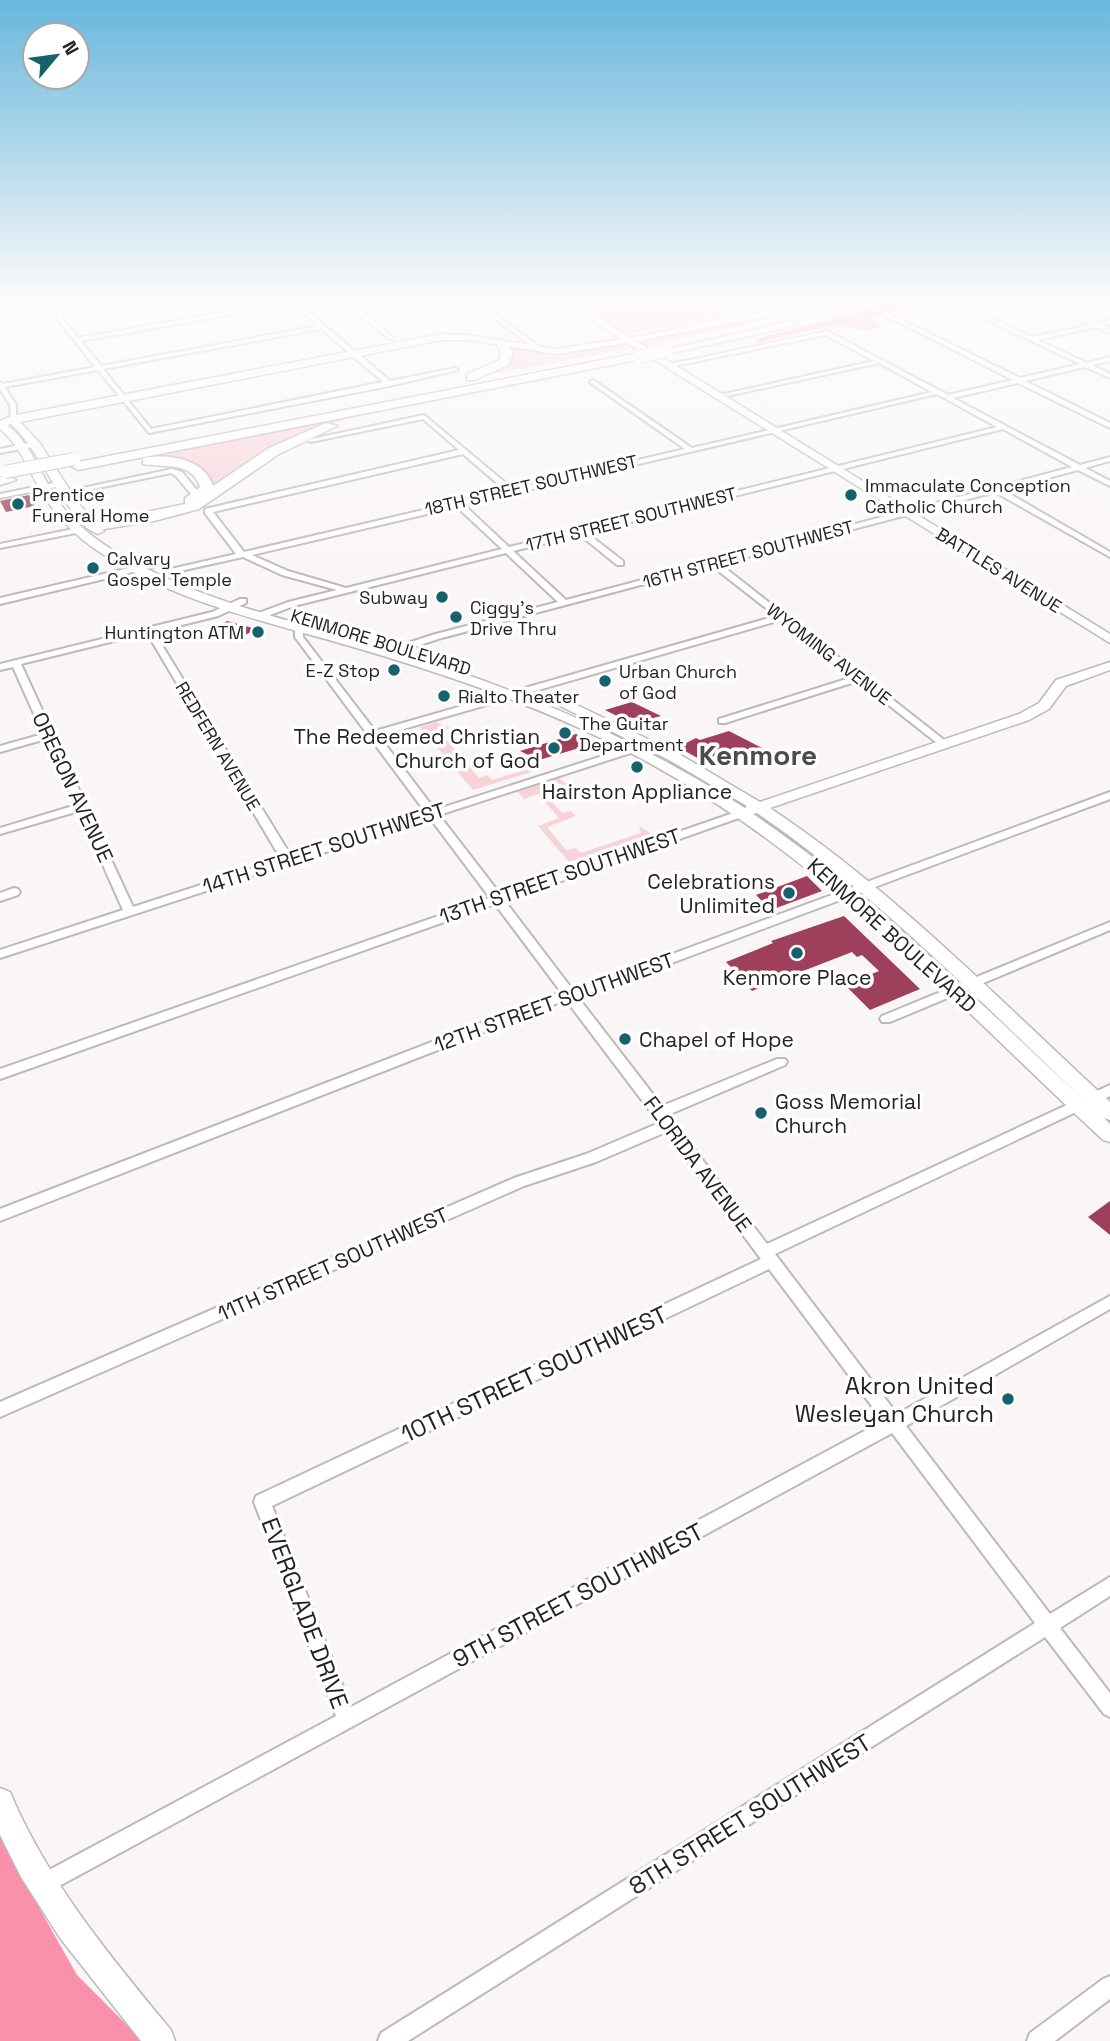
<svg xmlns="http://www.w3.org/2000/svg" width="1110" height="2041" viewBox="0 0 1110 2041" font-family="'Space Grotesk',sans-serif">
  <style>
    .green { fill: #f8d2d9 }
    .forest { fill: #fa91ab }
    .building { fill: #9e3f5b }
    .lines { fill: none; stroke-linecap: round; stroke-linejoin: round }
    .street-casing { stroke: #bdb9ba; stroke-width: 4 }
    .secondary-casing { stroke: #bdb9ba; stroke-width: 3 }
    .highway-casing { stroke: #bdb9ba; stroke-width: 3 }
    .street { fill: #fff; fill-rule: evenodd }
    .secondary { fill: #fff; fill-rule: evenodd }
    .highway { fill: #fff; fill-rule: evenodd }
    .highway-bridge-casing { stroke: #bdb9ba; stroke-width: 14; stroke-linecap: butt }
    .highway-bridge { stroke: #fff; stroke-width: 12 }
    .poi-dot { fill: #15626c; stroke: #fff; stroke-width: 2.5 }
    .labels { text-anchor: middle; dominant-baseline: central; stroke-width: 7; stroke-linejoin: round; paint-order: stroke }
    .far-street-label { font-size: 18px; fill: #242222; stroke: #fff }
    .far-poi-label { font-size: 18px; fill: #242222; stroke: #fff; text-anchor: start }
    .poi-label { font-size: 21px; fill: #242222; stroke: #fff; text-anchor: end }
    .street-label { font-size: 21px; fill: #242222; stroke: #fff }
    .near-street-label { font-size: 24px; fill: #242222; stroke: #fff }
    .near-poi-label { font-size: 24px; fill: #242222; stroke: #fff; text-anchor: end }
    .district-label { font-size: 28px; font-weight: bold; fill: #4e4b4c; stroke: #fff }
  </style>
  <rect width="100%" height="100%" fill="#faf6f7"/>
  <path class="green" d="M 577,302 L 765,302 L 771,306 L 628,334 Z
    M 827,306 L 646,346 L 637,341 Z
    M 626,343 L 635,348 L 476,377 L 510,363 L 513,356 L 510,347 L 557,353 Z
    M 375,410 L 310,431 L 208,494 L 212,485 C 205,458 178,460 154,459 L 153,454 Z
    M 436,722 L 450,728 L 440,732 L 479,778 L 487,775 L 492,780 L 528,769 L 527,763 L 541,769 L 473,790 L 420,727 Z
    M 559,778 L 569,786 L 564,788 L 558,783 L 550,786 L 554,791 L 546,795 L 562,813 L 571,811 L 576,816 L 547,827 L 566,850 L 575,848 L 581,853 L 641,833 L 639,826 L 652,834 L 569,862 L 538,826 L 559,818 L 538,794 L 524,799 L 517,791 Z"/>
  <path class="forest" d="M 897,302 L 922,302 L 872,317 L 880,327 C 864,334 854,325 837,326 C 809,329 784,337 756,343 L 759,339 L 775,334 Z
    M 0,1817 L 24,1881 L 77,1975 L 143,2041 L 0,2041 Z"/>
  <path class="building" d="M 29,495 L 35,506 L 6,512 L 0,501 Z
    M 227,621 L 256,629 L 240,638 L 217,629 Z
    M 632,702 L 661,716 L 633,724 L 605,710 Z
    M 729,731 L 766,750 L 715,768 L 678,747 L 696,738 L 700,740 Z
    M 576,734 L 596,743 L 539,760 L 520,751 Z
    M 807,876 L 822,891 L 771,910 L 756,895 Z
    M 844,916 L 920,989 L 870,1010 L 845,985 L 879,971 L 862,955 L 857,957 L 852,952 L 752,991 L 740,978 L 735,979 L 728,971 L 733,969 L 726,962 L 773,943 L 771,941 Z
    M 1110,1201 L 1110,1235 L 1088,1217 Z"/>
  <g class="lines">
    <g class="street-casing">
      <path id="street" d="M 44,302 L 50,302 L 58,312 L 115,302 L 129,302 L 60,315 L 78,338 L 282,302 L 297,302 L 390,381 L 455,368 L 458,370 L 389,386 L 149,433 L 98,370 L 5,387 L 16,405 L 16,420 L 11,421 L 10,405 L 0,389 L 0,382 L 3,384 L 95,367 ZM 292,304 L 318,326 L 101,366 L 81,341 ZM 321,329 L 383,382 L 151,429 L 103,369 Z
        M 343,302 L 350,302 L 393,337 L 393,339 L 389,339 Z
        M 471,302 L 478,302 L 545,351 L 540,352 Z
        M 767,302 L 774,302 L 778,305 L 773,306 Z
        M 949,302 L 957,302 L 1032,337 L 1090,325 L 1041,302 L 1049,302 L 1097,323 L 1110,320 L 1110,324 L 1102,325 L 1110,329 L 1110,333 L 1096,327 L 1037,340 L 1087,363 L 1110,357 L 1110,361 L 1092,365 L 1110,374 L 1110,378 L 1085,367 L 1025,381 L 1110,423 L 1110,428 L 1018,383 L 953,398 L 1080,465 L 1110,457 L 1110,461 L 1085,468 L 1110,481 L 1110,486 L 1078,470 L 1003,490 L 1110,552 L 1110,557 L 995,492 L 720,564 L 948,743 L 948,747 L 942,747 L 858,681 L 725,723 L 719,723 L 719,719 L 853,677 L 781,620 L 379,736 L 435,810 L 646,742 L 652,742 L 652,746 L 439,815 L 500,894 L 739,811 L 747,811 L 747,815 L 505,901 L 572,989 L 605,979 L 1110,792 L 1110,799 L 613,985 L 577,996 L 662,1106 L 777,1059 L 785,1059 L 787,1062 L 785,1065 L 668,1115 L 767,1244 L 1110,1085 L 1110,1096 L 775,1254 L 897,1414 L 1110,1296 L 1110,1309 L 906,1426 L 1050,1614 L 1110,1577 L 1110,1596 L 1060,1628 L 1110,1693 L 1110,1717 L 1104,1714 L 1045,1637 L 408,2041 L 378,2041 L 381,2033 L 1035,1623 L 892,1433 L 50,1891 L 43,1894 L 36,1891 L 33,1884 L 36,1877 L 336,1716 L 254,1502 L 256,1496 L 761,1259 L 666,1132 L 596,1162 L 524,1186 L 0,1417 L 0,1402 L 514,1178 L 586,1154 L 659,1123 L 566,1000 L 0,1221 L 0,1209 L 561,992 L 495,904 L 0,1079 L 0,1069 L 490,898 L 430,818 L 0,958 L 0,950 L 123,910 L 79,811 L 0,834 L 0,828 L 76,805 L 46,739 L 0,752 L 0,746 L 43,734 L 13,667 L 0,670 L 0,664 L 212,612 L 240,599 L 246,599 L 246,603 L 218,616 L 154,632 L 291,856 L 426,813 L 295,637 L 295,630 L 307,618 L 314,620 L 303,631 L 303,637 L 375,731 L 776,616 L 712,566 L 438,639 L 387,656 L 383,653 L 384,651 L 432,635 L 558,602 L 506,553 L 294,606 L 262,618 L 256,618 L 256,614 L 288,602 L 337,590 L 282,575 L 243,557 L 162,575 L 162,571 L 236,554 L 205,513 L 205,509 L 459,450 L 423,419 L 311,442 L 307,440 L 424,415 L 513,489 L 685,449 L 591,383 L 590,382 L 593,380 L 692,448 L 932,392 L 879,363 L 718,398 L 715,396 L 874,361 L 826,335 L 669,367 L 666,365 L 827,331 L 948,395 L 1013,380 L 884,315 L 886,312 L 1020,378 L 1080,364 ZM 937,394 L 997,427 L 509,547 L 464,505 ZM 1003,429 L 1072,467 L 566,600 L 513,551 L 580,535 L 617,565 L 623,565 L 623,561 L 587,533 ZM 463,454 L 506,491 L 460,502 L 457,501 L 453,503 L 244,552 L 213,512 ZM 457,507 L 502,549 L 346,588 L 288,571 L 252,555 ZM 147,633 L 281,859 L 133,907 L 21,664 ZM 769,1269 L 883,1421 L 351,1707 L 272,1506 Z
        M 34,442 L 37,442 L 37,446 L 0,453 L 0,449 Z
        M 172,469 L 182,472 L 196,489 L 196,493 L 190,493 L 176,476 L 171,473 L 49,498 L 45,496 Z
        M 58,482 L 61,482 L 61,486 L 0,498 L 0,494 Z
        M 78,528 L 82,530 L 81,532 L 0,548 L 0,544 Z
        M 151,563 L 155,565 L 154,567 L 0,604 L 0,598 Z
        M 14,888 L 18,889 L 20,892 L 18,895 L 0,901 L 0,893 Z
        M 1110,922 L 1110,930 L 890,1022 L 882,1022 L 880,1019 L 882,1016 Z
        M 1110,1976 L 1110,1999 L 1055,2041 L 1027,2041 L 1030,2033 L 1103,1979 Z"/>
    </g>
    <g class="secondary-casing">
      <path id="secondary" d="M 563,302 L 573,302 L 1110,634 L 1110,643 L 627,343 L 556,354 L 468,340 L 442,340 L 20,422 L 39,442 L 78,503 L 104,531 L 98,534 C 67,522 41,450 11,424 L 7,425 C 30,443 39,471 54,494 C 67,517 89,535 111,549 C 200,604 305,623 404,654 C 524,691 638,740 745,808 L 747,806 L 669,760 L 542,697 L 549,693 L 554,694 L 679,754 L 760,802 L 1019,714 L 1039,703 L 1056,680 L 1110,662 L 1110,670 L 1066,686 L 1049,709 L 1029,720 L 770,808 C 896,892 999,1000 1110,1102 L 1110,1120 L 1104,1118 L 1110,1124 L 1110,1142 L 1103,1140 C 956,1003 821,856 642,759 C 551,710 452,676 353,647 C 265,621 172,602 95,549 C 75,535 57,517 44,496 C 29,473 22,447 0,429 L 0,421 L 11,416 L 442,334 L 468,335 L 556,349 L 620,339 ZM 757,813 C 879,896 979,1001 1086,1102 C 978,1002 876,897 753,814 Z
        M 0,1788 L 10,1792 C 48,1882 109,1955 171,2030 L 175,2041 L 141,2041 L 60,1938 L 21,1877 L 0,1835 Z"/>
    </g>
    <g class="highway-casing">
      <path id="highway" d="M 829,302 L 880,302 L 838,315 L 832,312 L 834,310 L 849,306 L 747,320 L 627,343 L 621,340 L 747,314 Z
        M 791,321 L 795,322 L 795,326 L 667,354 L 661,351 Z
        M 503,342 L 507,343 L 513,354 L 508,365 L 475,380 L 467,380 L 467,374 L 499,360 L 501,354 L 497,345 Z
        M 638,353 L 644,357 L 642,359 L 78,470 L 71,466 L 78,462 Z
        M 326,423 L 337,426 L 279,454 L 199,509 L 154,521 L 92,531 L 85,527 L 92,523 L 185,504 L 185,498 L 200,487 C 192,461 165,468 143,464 L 143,458 C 169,453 205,459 213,486 L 269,448 Z
        M 0,477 L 9,476 L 16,480 L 0,485 Z"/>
    </g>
    <use href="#street" class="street"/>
    <use href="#secondary" class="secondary"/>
    <use href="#highway" class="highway"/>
    <g class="highway-bridge-casing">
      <path id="highway-bridge" d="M 638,357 L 667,351
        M 5,472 L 74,459"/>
    </g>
    <use href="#highway-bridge" class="highway-bridge"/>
  </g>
  <linearGradient id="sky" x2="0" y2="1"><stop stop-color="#68b7dc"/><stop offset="0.51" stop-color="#fdfbfb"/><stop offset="1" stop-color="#fdfbfb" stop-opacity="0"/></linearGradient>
  <rect width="1110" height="588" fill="url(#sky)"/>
  <g class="poi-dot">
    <circle cx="851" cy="495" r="7"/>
    <circle cx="18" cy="504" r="7"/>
    <circle cx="93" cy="568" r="7"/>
    <circle cx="442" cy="597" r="7"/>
    <circle cx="456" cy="617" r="7"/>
    <circle cx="258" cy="632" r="7"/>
    <circle cx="394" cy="670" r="7"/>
    <circle cx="605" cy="681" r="7"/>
    <circle cx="444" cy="696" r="7"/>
    <circle cx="565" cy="733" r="7"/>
    <circle cx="554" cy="748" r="7"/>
    <circle cx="637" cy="767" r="7"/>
    <circle cx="789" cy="893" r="7"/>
    <circle cx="797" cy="953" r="7"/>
    <circle cx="625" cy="1039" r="7"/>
    <circle cx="761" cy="1113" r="7"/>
    <circle cx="1008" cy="1399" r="7"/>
  </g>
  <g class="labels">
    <g class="far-street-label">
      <text transform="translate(531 485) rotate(-13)">18TH STREET SOUTHWEST</text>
      <text transform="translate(631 519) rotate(-14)">17TH STREET SOUTHWEST</text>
      <text transform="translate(748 554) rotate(-15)">16TH STREET SOUTHWEST</text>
      <text transform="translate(999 570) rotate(32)">BATTLES AVENUE</text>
      <text transform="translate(381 642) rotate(17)">KENMORE BOULEVARD</text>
      <text transform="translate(829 654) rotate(38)">WYOMING AVENUE</text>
      <text transform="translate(218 746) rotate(59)">REDFERN AVENUE</text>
    </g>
    <g class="far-poi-label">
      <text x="865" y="485">Immaculate Conception<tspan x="865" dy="21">Catholic Church</tspan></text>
      <text x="32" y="494">Prentice<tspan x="32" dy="21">Funeral Home</tspan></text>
      <text x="107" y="558">Calvary<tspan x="107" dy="21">Gospel Temple</tspan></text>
      <text x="428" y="597" text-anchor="end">Subway</text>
      <text x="470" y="607">Ciggy's<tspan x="470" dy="21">Drive Thru</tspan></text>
      <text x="244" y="632" text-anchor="end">Huntington ATM</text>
      <text x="380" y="670" text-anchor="end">E-Z Stop</text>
      <text x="619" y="671">Urban Church<tspan x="619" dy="21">of God</tspan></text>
      <text x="458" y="696">Rialto Theater</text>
      <text x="579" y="723">The Guitar<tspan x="579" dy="21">Department</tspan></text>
    </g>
    <g class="poi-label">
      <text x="540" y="736">The Redeemed Christian<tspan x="540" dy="24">Church of God</tspan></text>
      <text x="637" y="791" text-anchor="middle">Hairston Appliance</text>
      <text x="775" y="881">Celebrations<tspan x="775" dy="24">Unlimited</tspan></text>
      <text x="797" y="977" text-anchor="middle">Kenmore Place</text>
      <text x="639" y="1039" text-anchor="start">Chapel of Hope</text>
      <text x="775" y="1101" text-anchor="start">Goss Memorial<tspan x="775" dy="24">Church</tspan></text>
    </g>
    <g class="street-label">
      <text transform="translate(73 787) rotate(65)">OREGON AVENUE</text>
      <text transform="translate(324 848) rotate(-18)">14TH STREET SOUTHWEST</text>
      <text transform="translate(560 876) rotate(-19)">13TH STREET SOUTHWEST</text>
      <text transform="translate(892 935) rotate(42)">KENMORE BOULEVARD</text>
      <text transform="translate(554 1002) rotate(-20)">12TH STREET SOUTHWEST</text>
      <text transform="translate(698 1164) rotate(53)">FLORIDA AVENUE</text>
      <text transform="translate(333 1264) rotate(-24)">11TH STREET SOUTHWEST</text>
    </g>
    <g class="near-street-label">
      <text transform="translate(534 1374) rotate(-25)">10TH STREET SOUTHWEST</text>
      <text transform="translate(578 1595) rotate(-28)">9TH STREET SOUTHWEST</text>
      <text transform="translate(305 1613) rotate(69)">EVERGLADE DRIVE</text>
      <text transform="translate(750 1814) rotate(-32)">8TH STREET SOUTHWEST</text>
    </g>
    <g class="near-poi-label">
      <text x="994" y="1385">Akron United<tspan x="994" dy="28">Wesleyan Church</tspan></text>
    </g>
    <g class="district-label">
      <text x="758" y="755">Kenmore</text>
    </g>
  </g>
  <g transform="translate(56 56) rotate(61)"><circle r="33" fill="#ffffff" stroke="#a7a7a7" stroke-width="2"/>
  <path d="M0-5L12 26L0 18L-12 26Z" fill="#15626c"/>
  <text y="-10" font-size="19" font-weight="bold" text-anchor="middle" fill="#242222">N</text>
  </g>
</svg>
